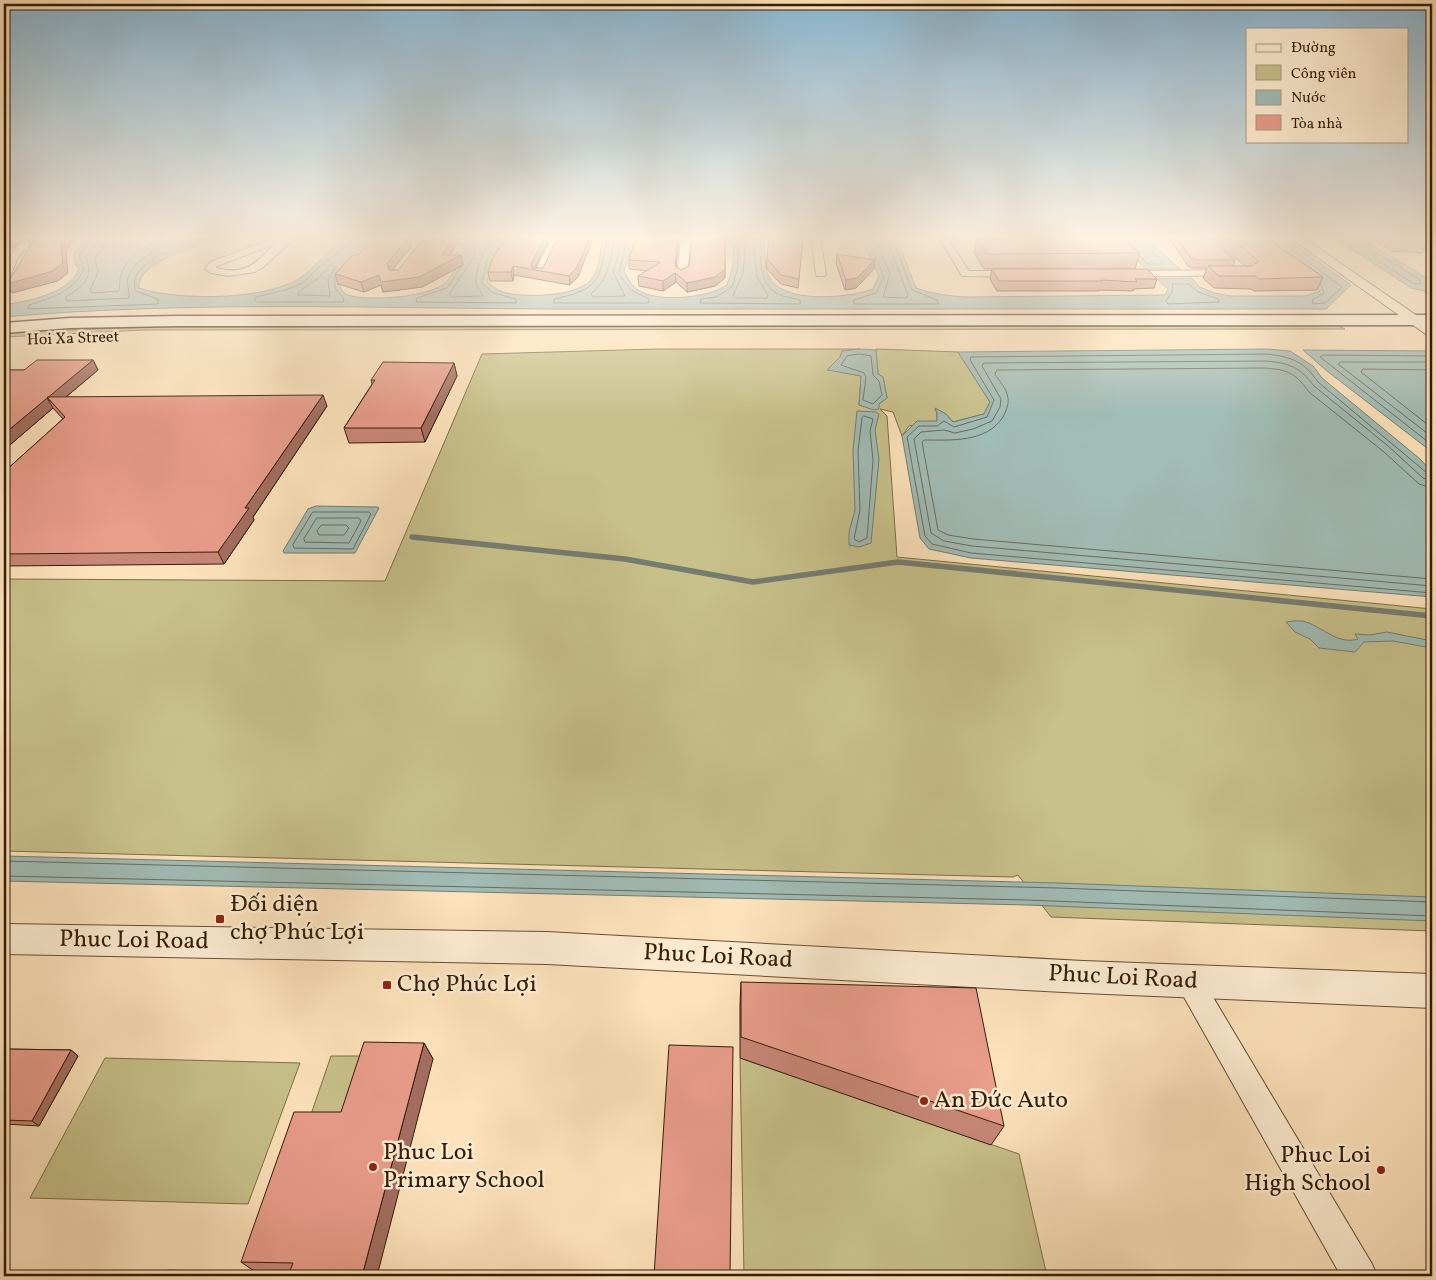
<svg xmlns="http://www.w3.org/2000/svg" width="1436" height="1280" viewBox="0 0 1436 1280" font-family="Vollkorn,serif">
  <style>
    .green { fill: #c8c18b; stroke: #7e6e49 }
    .water { fill: #a1bdb7; stroke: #757d71 }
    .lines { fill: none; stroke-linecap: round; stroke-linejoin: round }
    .shore { stroke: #6a6c5f; stroke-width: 1 }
    .stream { stroke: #757d71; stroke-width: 5.5 }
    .minor-casing { stroke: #664e34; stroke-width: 2 }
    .tertiary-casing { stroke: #664e34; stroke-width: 2 }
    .secondary-casing { stroke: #341c07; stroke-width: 3 }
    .minor { fill: #feedd3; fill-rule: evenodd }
    .tertiary { fill: #feedd3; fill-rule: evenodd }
    .secondary { fill: #feedd3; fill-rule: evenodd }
    .wall { fill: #c88778; stroke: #341c07 }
    .shaded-wall { fill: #a36e61; stroke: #341c07 }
    .building { fill: #e99d8b; stroke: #341c07 }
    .poi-dot { fill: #8f2418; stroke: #feedd3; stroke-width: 2 }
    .labels { text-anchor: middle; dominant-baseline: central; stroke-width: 5; stroke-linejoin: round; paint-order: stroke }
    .far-street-label { font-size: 16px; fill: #341c07; stroke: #feedd3 }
    .near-poi-label { font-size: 24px; fill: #341c07; stroke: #feedd3; text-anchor: start }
    .near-street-label { font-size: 24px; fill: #341c07; stroke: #feedd3 }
  </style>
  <rect width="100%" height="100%" fill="#fde3bc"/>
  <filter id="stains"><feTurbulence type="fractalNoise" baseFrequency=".004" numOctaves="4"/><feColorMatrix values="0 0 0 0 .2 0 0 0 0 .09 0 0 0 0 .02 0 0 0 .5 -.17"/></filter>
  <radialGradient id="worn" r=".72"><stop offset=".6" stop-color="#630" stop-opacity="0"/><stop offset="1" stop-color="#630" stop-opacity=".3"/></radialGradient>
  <path class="green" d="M 1339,326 L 1345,329 L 143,330 L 4,337 L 4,334 L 16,332 L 152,327 Z
    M 658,349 L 860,349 L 842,351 L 840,357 L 828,369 L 861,376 L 859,405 L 879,404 L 887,398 L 883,377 L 878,374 L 876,349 L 958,352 L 990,402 L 984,414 L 953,422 L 946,414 L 935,409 L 937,413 L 937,421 L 909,426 L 902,436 L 893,412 L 880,409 L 887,416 L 897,557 L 1432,609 L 1432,931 L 1051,917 L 1018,875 L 1013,877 L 4,851 L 4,579 L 385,581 L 482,354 Z
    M 331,1056 L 367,1056 L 345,1126 L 307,1126 Z
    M 105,1058 L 300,1063 L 248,1204 L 30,1198 Z
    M 740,1058 L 1019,1154 L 1047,1276 L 744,1276 Z
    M 167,1270 L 300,1273 L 299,1276 L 165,1276 Z"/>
  <path class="water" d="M 89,237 L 228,237 C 206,244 136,260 139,288 C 178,301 269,301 303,276 C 319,265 332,241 353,237 C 371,234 396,237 414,237 L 413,240 L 339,283 C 341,288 342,293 348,295 C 368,302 427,297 444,284 C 453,277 459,260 465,251 C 460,242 450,243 441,242 L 444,237 L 505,237 L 493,258 L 487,282 C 492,286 497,290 503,292 C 525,298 573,297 590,281 C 600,271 600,250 603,237 L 632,237 L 629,258 L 624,271 C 628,279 631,285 638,290 C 657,303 709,298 727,285 L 732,270 L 735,237 L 764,237 C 765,248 764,265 768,275 C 780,305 849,298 873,289 L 879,276 L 861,237 L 896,237 L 916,288 C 933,294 949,296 967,297 L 1165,295 L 1168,289 L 1157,279 L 1191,278 L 1200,287 L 1214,293 L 1231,296 L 1305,296 L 1320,291 L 1313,283 L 1255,237 L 1283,237 L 1351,285 L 1326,309 C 1067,309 808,309 549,309 C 367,308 185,301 4,317 L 4,305 C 28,301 69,294 79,269 L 75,263 L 74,253 Z
    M 1114,237 L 1145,237 L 1180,269 L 1146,269 Z
    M 1333,237 L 1359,237 L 1432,281 L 1432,293 L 1411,288 Z
    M 860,349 L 876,350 L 878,374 L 883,377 L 887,398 L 879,404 L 879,409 L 874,410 L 859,405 L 861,376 L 827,370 L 840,357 L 842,351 Z
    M 1267,349 L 1290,351 L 1313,366 L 1322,378 L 1420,459 L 1432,472 L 1432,597 L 971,558 L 929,549 L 920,538 L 902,436 L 917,421 L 937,421 L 937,413 L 935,408 L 946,414 L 953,422 L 984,414 L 990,402 L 958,352 Z
    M 1303,350 L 1432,351 L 1432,452 L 1327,371 Z
    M 857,411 L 876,412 L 879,414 L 875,430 L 879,459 L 871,543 L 859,547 L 849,545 L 849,532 L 855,510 L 853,450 Z
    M 316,506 L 377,507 L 379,508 L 355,553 L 284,553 L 283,551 L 308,509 Z
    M 1286,622 C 1292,621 1300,620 1306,622 C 1324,628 1338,645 1358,639 L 1355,634 L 1370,635 L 1387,632 L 1432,641 L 1432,648 L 1393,641 L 1364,642 L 1355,652 L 1319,648 L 1310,639 L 1295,632 Z
    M 4,856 L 1058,883 L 1432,897 L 1432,921 L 1027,905 L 4,881 Z"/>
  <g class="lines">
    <path class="shore" d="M 92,237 L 91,242 L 79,255 L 84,269 C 74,292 51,298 29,305 L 28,309 L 158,304 L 158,299 L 135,291 C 135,287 134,283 135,279 C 142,255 188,245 209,238
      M 98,237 L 96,245 L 86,257 C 94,279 83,286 66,297 L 67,301 L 129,298 C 130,291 126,285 128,278 C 136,253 172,244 194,237
      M 106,237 L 103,248 L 95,258 L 98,272 L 90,290 L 92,293 L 119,291 C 120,286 119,280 121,275 C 127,255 150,243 169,237
      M 468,237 L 475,246 L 475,255 L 450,293 L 451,297 L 483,296 C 481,292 478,289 477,286 C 472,274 486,248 492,237
      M 607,237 C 599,281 601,289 554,299 L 554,303 L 649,303 L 649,299 L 631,290 L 619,274 L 627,237
      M 614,237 C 612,259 608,279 591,294 L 593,297 L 625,296 L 613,272 L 618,255 L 620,237
      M 740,237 L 737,271 L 732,287 L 716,297 L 701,299 L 700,303 L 800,304 L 800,300 C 793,298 782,297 776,293 C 758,282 761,256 760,237
      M 746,237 L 743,273 L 733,296 L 736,298 L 767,298 L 768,295 L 757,277 L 753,237
      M 867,237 L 884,277 L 876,293 L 854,300 L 854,304 L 938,304 L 937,300 L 912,290 L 892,237
      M 874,237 L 890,274 L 883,297 L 906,298 L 908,295 L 886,237
      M 1281,237 L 1283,243 L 1342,287 L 1325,303 L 1313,304 L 1312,300 L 1324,293 L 1321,284
      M 1378,254 L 1420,280 L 1421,284 L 1413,283 L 1375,259 L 1374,255 Z
      M 1140,256 L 1148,264 L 1161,264 L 1163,262 L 1143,242 L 1142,237
      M 331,265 L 335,267 L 328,281 L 330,296 L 298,295 L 298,292 L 316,280 Z
      M 461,267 L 447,288 L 417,298 L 416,302 L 516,303 L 516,299 L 493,293 L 482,283 L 488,257 L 499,237
      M 335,279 L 335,288 L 344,299 L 343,302 L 257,302 L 254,300 L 256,297 L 285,290 L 303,283 L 321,265 L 351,243 L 353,237
      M 1173,284 L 1189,284 L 1198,292 L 1218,299 L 1219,302 L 1168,304 L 1166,301 L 1172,292 Z
      M 860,354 L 871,356 L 873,375 L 879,381 L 882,395 L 873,404 L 863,400 L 866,377 L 864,373 L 841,365 L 847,356 Z
      M 1432,356 L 1323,355 L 1320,357 L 1432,445
      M 1432,362 L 1341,362 L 1338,364 L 1432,437
      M 1432,370 L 1363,369 L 1361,372 L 1432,428
      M 864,416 L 873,419 L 870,431 L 873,460 L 867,538 L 859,542 L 854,539 L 860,510 L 858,451 L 862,418 Z
      M 1432,475 L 1427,473 L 1318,382 C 1304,361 1291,357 1267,354 L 971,357 L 970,360 L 994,400 L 987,417 L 954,427 L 944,421 L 937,426 L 919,426 L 907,437 L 925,536 L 932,544 L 971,553 L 1432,593
      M 1432,481 L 1423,478 L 1388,446 L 1314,386 C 1300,367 1289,363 1266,361 L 984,363 L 982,366 L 1001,399 L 1000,407 L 992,421 L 973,429 L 955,433 L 944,430 L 921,432 L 914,439 L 931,533 L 944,541 L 972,546 L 1432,586
      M 1432,488 L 1419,484 L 1384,452 L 1309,392 C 1295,373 1289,370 1265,368 L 997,370 L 995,374 C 999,381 1007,389 1008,398 C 1009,404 1006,411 1003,417 C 986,443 951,440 924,440 L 922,442 L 938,530 L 948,535 L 973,539 L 1432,579
      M 313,512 L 369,512 L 371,514 L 353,549 L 294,548 L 293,545 Z
      M 317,518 L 359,518 L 361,521 L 349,543 L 305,542 L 304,539 Z
      M 322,525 L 346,525 L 349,528 L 344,535 L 319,535 L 317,531 Z
      M 4,861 L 1058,888 L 1432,902
      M 4,876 L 1027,900 L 1432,916"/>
    <path class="stream" d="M 412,537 L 625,559 L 753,582 L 898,562 L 1432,616"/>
    <g class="minor-casing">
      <path id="minor" d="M 28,237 L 38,237 L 18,257 L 9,279 L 4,282 L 4,265 L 16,248 Z
        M 278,237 L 296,237 L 262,268 L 255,272 L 229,276 L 211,273 L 205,269 L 210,262 ZM 275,244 C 255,263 246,276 216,268 L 217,266 Z
        M 552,237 L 562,237 L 544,274 L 543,276 L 535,276 L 534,274 Z
        M 681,237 L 691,237 L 687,275 L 682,278 L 677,275 Z
        M 811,237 L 820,237 L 826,274 L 825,276 L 817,276 L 816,274 Z
        M 939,237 L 947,237 L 969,271 L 1016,271 L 1021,274 L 1016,277 L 962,276 Z
        M 1408,237 L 1419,237 L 1432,244 L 1432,251 Z
        M 1231,270 L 1235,271 L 1235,275 L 1126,277 L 1121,274 L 1126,271 Z
        M 1189,968 L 1198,972 L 1372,1264 L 1377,1276 L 1341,1276 L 1180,990 L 1176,981 L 1180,972 Z"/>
    </g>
    <g class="tertiary-casing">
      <path id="tertiary" d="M 1289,237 L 1302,237 L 1432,326 L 1432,336 L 1427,335 Z
        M 4,924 L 547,932 L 1083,961 L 1432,974 L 1432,1008 L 1083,993 L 547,964 L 4,954 Z"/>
    </g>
    <g class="secondary-casing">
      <path id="secondary" d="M 1432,315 L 1432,325 L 178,326 L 70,328 L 4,333 L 4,323 L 70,318 L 178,316 Z"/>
    </g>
    <use href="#minor" class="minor"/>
    <use href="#tertiary" class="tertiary"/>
    <use href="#secondary" class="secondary"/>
  </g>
  <path class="wall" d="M 208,237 L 225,237 L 223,239 Z
    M 376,237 L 403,237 L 403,238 L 409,238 L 411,247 L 392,270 L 398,270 L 453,238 L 455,247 L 450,255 L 463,265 L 422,287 L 383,292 L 381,285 L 364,292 L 338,284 L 335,274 L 358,255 Z
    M 507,237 L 550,237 L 535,268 L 578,277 L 570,285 L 514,275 L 513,281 L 490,281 L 488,272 Z
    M 679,237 L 676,267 L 681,270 L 689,266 L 725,237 L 725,278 L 715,286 L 687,292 L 676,282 L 663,291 L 639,286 L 638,276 L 647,271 L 629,269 L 629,260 Z
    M 803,237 L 798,288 L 781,284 L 766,268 L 767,259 Z
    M 996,237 L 1121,237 L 1140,253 L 1135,269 L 984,269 L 974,253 L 977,238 L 995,239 Z
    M 1168,237 L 1207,237 L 1235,260 L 1233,266 L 1245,266 L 1210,237 L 1265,237 L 1323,277 L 1317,290 L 1254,291 L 1251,289 L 1214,288 L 1203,278 L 1207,268 L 1193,268 L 1188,266 Z
    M 1370,237 L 1421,237 L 1428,241 L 1422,253 L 1391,251 Z
    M 837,254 L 874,269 L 856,288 L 845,290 L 836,263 Z
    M 992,269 L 1157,279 L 1154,288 L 1134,289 L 1133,291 L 1099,290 L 1099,291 L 997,291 L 990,279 Z
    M 93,360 L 98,370 L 66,397 L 327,406 L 253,517 L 254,520 L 224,564 L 4,566 L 4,472 L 63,419 L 53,408 L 4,450 L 4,370 L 24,370 Z
    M 454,363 L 457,376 L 425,442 L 349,443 L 344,428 L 372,384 L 371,380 Z
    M 741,982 L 1004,1126 L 991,1145 L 740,1058 L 740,1004 Z
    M 424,1043 L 433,1059 L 289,1273 L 257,1273 L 241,1262 L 341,1112 Z
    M 4,1049 L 71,1050 L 78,1056 L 39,1126 L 4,1124 Z"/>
  <path class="shaded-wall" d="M 11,237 L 26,237 L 13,248 L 4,249 L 4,240 Z
    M 37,237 L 31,247 L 26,238 Z
    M 65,237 L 74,237 L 66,253 L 68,273 L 58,281 L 12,293 L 7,284 Z
    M 401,237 L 403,237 L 405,243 L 409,238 L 411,247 L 390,273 L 387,263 Z
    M 545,237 L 550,237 L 534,270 L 532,269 L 531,264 Z
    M 590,237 L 594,237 L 578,277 L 570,285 L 569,276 Z
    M 678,237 L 679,237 L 675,273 L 676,282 L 663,291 L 663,281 Z
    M 453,238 L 455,247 L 444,264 L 461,255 L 463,265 L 422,287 L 383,292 L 381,285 L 364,292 L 361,282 L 379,275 L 444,264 L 442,255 Z
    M 875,260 L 874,269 L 856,288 L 845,290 L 846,280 Z
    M 513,266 L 514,275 L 513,281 L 511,272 Z
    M 725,269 L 725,278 L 715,286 L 687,292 L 687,283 Z
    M 93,360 L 98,370 L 55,406 L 47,398 Z
    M 454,363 L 457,376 L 425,442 L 421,428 Z
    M 323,395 L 327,406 L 253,517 L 254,520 L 224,564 L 218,552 L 245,508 Z
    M 47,398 L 53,408 L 4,450 L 4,434 Z
    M 424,1043 L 433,1059 L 377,1276 L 362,1276 Z
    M 71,1050 L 78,1056 L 39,1126 L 32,1121 Z"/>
  <path class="building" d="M 4,237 L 11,237 L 8,239 L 4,240 Z
    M 36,237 L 65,237 L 61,244 L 63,263 L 53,271 L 7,284 Z
    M 376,237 L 401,237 L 400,238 L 409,238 L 387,263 L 389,270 L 398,270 L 424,238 L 453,238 L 442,255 L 461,255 L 419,277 L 381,282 L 379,275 L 361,282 L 335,274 L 353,255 L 358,255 Z
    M 507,237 L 545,237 L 531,264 L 532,268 L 543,268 L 558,237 L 590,237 L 577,267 L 569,276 L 513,266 L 511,272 L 488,272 L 492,259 Z
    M 636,237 L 678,237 L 675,266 L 681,270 L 689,266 L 692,237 L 725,237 L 725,269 L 715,277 L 687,283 L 675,273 L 663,281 L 638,276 L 661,262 L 629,260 Z
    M 769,237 L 803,237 L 799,279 L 781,275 L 767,259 Z
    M 1005,237 L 1121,237 L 1140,253 L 987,254 L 977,238 L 1006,239 Z
    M 1176,237 L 1207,237 L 1235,260 L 1196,260 L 1191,258 Z
    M 1229,237 L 1265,237 L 1323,277 L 1259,279 L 1256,276 L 1219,276 L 1208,266 L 1252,266 L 1259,261 Z
    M 1392,237 L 1421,237 L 1428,241 L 1396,240 Z
    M 837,254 L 875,260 L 857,278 L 846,280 Z
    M 992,269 L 1147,269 L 1157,279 L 1135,279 L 1137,282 L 1101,280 L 1102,281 L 999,281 Z
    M 37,360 L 93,360 L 4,434 L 4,370 L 24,370 Z
    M 383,362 L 454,363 L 421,428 L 344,428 L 375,380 L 371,380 Z
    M 323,395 L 245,508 L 249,508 L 218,552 L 4,554 L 4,472 L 65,417 L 47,397 Z
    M 741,982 L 976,988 L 1004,1126 L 741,1037 Z
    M 364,1042 L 424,1043 L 362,1276 L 367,1276 L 288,1276 L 293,1263 L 241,1262 L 294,1112 L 341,1112 Z
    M 669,1045 L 733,1047 L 730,1276 L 654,1276 Z
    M 4,1049 L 71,1050 L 32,1121 L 4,1120 Z"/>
  <linearGradient id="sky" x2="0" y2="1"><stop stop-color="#8bb8d4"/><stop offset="0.57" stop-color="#fef2e1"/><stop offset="1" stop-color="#fef2e1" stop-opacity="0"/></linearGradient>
  <rect width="1436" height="416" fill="url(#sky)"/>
  <g class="poi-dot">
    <rect x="215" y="914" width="10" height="10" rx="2.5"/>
    <rect x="382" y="980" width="10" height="10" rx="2.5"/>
    <circle cx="924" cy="1101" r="5"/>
    <circle cx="373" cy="1167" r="5"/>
    <circle cx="1381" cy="1170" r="5"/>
  </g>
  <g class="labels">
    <g class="far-street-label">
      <text transform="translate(73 339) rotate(-2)">Hoi Xa Street</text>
    </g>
    <g class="near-poi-label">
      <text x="230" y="905">Đối diện<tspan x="230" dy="28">chợ Phúc Lợi</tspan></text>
      <text x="397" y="985">Chợ Phúc Lợi</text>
      <text x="934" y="1101">An Đức Auto</text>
      <text x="383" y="1153">Phuc Loi<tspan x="383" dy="28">Primary School</tspan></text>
      <text x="1371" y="1156" text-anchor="end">Phuc Loi<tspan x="1371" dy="28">High School</tspan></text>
    </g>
    <g class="near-street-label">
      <text transform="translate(134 941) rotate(1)">Phuc Loi Road</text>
      <text transform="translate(718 957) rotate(3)">Phuc Loi Road</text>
      <text transform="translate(1123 978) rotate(3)">Phuc Loi Road</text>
    </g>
  </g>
  <rect width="1436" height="1280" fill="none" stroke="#fde3bc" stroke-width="20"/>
  <rect x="5" y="5" width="1426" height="1270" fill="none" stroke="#341c07" stroke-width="2.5"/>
  <rect x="10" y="10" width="1416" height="1260" fill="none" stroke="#341c07"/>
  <rect x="1246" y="28" width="162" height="115" fill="#feedd3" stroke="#ad9981"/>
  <rect x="1256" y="44" width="25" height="8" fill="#feedd3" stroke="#ad9981"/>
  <text x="1291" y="52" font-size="15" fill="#341c07">Đường</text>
  <rect x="1256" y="65" width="25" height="15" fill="#c8c18b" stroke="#ad9981"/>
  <text x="1291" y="78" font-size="15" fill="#341c07">Công viên</text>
  <rect x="1256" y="90" width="25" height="15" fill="#a1bdb7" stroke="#ad9981"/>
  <text x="1291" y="102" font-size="15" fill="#341c07">Nước</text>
  <rect x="1256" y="115" width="25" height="15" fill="#e99d8b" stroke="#ad9981"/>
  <text x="1291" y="128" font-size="15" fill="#341c07">Tòa nhà</text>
  <rect width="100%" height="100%" filter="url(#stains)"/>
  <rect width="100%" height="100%" fill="url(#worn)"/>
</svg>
